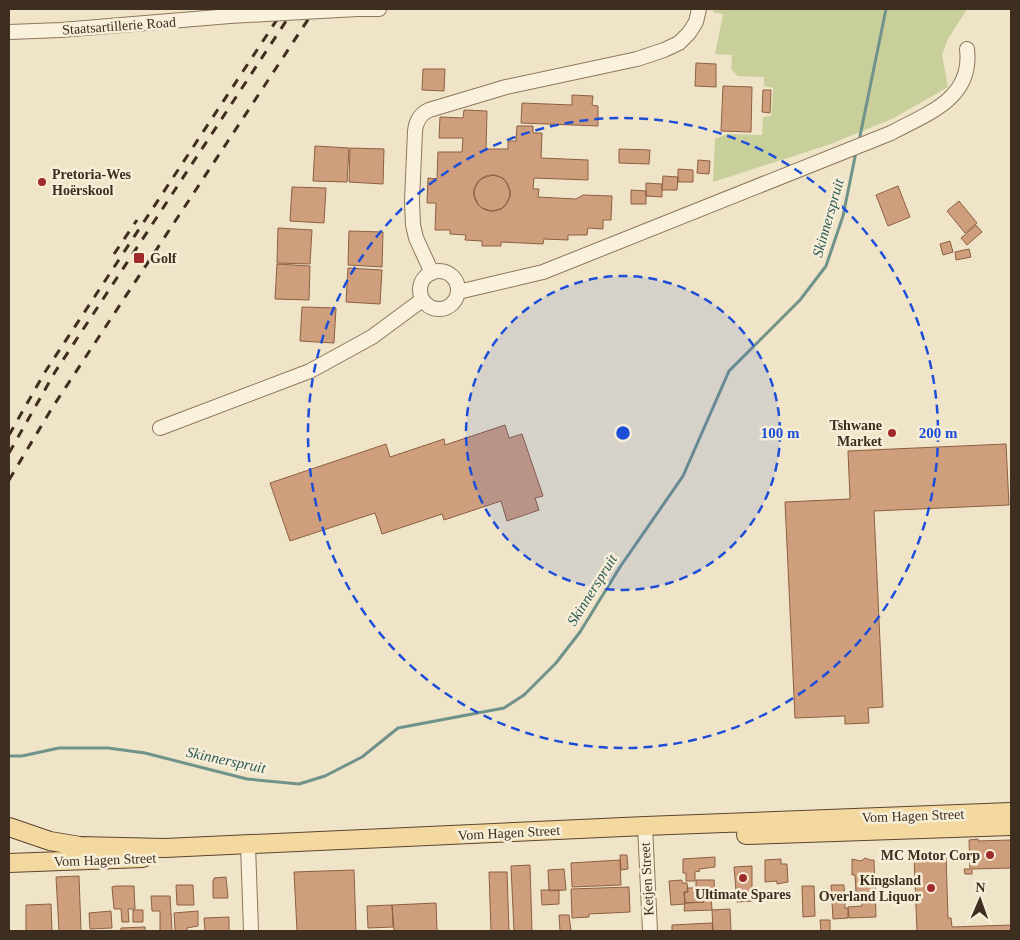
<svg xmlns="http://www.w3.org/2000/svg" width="1020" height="940" viewBox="0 0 1020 940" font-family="'Times New Roman',serif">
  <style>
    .green { fill: #c9cf9b }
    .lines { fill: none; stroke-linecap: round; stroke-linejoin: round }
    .stream { stroke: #6f938a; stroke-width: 3 }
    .building { fill: #cf9f7d; stroke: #8d5f41; fill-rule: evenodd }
    .minor-casing { stroke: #8d765c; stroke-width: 16 }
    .major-casing { stroke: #5b4430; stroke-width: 20 }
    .minor { stroke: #faf1dc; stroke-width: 14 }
    .major { stroke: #f3d9a0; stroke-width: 18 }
    .rail { stroke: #3d2e20; stroke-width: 3; stroke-dasharray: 9 9; stroke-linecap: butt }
    .minor-bridge-casing { stroke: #8d765c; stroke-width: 16; stroke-linecap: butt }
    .minor-bridge { stroke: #faf1dc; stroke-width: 14 }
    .ring { fill: none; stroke: #1d4ed8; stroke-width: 2.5; stroke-dasharray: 9 6 }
    .poi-dot { fill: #9e2a2b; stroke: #f7eed8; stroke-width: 2 }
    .labels { text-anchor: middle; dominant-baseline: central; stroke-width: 5; stroke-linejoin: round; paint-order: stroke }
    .street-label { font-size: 14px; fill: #3d2e20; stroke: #f7eed8 }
    .poi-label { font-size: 14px; font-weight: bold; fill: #3d2e20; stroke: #f7eed8; text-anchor: end }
    .water-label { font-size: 15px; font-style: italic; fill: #2f5d5a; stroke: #f7eed8 }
    .centre { fill: #1d4ed8; stroke: #f7eed8; stroke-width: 2.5 }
    .ring-label { font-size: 15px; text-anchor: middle; font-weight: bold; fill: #1d4ed8; stroke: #f7eed8; stroke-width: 5; stroke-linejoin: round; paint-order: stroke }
  </style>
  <rect width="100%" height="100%" fill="#f0e4c8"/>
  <path class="green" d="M 713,9 L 967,9 L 948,39 L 942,55 L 948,87 L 892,119 L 828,145 L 713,182 L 715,139 L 727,134 L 762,135 L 763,117 L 771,116 L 773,88 L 764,86 L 764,77 L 738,76 L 731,69 L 732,55 L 715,54 L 723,14 L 713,12 Z"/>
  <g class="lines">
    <path class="stream" d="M 859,141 L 886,9
      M 9,756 L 22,756 L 59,748 L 108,748 L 145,753 L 247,779 L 299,784 L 325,776 L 362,757 L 398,728 L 504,708 L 524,695 L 556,663 L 580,632 L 620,567 L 683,476 L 729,371 L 800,300 L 826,266 L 843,216 L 856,152"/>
  </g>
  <path class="building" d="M 696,63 L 716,64 L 716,87 L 695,86 Z
    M 423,69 L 445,69 L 444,91 L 422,90 Z
    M 723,86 L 752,87 L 751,132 L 721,131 Z
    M 763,90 L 771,90 L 770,113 L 762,112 Z
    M 572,95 L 593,96 L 592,105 L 598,106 L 598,126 L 521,123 L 522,103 L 572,105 Z
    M 464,110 L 487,111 L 486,149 L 508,149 L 508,141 L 516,141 L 517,126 L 533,126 L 533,133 L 542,133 L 541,158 L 588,160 L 588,180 L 534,178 L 533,189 L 539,189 L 538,197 L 576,199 L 583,195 L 612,196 L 611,220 L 603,220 L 603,229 L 588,228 L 587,235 L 568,235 L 568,240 L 544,239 L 543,244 L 501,242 L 501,246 L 482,246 L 482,241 L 465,240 L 466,235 L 450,234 L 450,230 L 435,230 L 436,203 L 427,203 L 428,178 L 437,179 L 438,152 L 462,152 L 463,138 L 439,138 L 440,117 L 463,118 ZM 493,175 L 503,178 L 506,182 L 510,191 L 510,196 L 505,206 L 501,209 L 492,211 L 482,208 L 478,204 L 474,195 L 474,190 L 479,181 L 483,178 Z
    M 315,146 L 349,148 L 347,182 L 313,181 Z
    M 350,148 L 384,149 L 383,184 L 349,182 Z
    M 619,149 L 650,150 L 649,164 L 619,163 Z
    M 698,160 L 710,161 L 709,174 L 697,173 Z
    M 678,169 L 693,170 L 693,182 L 678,182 Z
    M474 193a18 18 0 1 1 36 0a18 18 0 1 1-36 0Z
    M 663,176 L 678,177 L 677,190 L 662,190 Z
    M 646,183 L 662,184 L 662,197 L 646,196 Z
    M 898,186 L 910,217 L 888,226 L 876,195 Z
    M 292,187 L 326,188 L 324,223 L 290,221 Z
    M 631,190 L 646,191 L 646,204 L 631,204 Z
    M 959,201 L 977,223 L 965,233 L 947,211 Z
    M 976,225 L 982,232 L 967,245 L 961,238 Z
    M 278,228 L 312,230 L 310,264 L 277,263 Z
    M 349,231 L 383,232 L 382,267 L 348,265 Z
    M 950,241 L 953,252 L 943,255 L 940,244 Z
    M 969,249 L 971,257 L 956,260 L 955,252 Z
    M 277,264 L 310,266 L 309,300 L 275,299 Z
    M 348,268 L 382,270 L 380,304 L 346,302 Z
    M 302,307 L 336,308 L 334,343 L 300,341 Z
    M 505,425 L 509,438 L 522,434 L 543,496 L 535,498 L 539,510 L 507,521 L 501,501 L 444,520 L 442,514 L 382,534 L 375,513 L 290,541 L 270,483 L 386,444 L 390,457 L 444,439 L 445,445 Z
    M 1006,444 L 1009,505 L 874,511 L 883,707 L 868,708 L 869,723 L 845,724 L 845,716 L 795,718 L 785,502 L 850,499 L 848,451 Z
    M 978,839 L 978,841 L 1011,840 L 1011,868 L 972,869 L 972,874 L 965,874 L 964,869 L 970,869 L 969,840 Z
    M 620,855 L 627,855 L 628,869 L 621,870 Z
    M 946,856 L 948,918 L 951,918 L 952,927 L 1011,925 L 1011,931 L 917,931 L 914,857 Z
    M 715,857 L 715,867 L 699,869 L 700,871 L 695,872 L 695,881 L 686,881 L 686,873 L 683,873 L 683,859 Z
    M 865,858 L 870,860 L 874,860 L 876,917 L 849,918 L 848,907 L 862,906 L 861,892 L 856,892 L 855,875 L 852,875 L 852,859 L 861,861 Z
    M 781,859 L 781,864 L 787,864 L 788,882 L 777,884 L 777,881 L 765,882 L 765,860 Z
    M 620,860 L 621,885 L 572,887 L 571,863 Z
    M 530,865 L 532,931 L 514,931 L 511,866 Z
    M 752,866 L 752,901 L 737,902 L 734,867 Z
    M 564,869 L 566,890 L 549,891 L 548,870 Z
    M 354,870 L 356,931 L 297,931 L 294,872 Z
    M 489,872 L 507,872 L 509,931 L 491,931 Z
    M 79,876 L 81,931 L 59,931 L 56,877 Z
    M 226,877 L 228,898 L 213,898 L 213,880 L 214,880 L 214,878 Z
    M 682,880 L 682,883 L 687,883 L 688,892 L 684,892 L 685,904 L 671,905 L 669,881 Z
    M 696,880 L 714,880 L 715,896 L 703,897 L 704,902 L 685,903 L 684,892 L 688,892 L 687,888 L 696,888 Z
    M 176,885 L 193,885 L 194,905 L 177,905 Z
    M 831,885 L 844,885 L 845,908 L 848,908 L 848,918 L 833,919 Z
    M 116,886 L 134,886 L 135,909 L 128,909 L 129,922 L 122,922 L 121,909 L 114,909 L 112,887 Z
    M 802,886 L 814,886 L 815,916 L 803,917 Z
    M 629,887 L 630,912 L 589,914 L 589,917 L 572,918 L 571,889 Z
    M 541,890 L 559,890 L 559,904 L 542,905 Z
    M 151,896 L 170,896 L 172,931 L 160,931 L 160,911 L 152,911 Z
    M 711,896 L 712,910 L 684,911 L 685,903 L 704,902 L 703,897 Z
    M 436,903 L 437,931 L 394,931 L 392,905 Z
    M 51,904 L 52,931 L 26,931 L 26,905 Z
    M 392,905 L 393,927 L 368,928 L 367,906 Z
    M 730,909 L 731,931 L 713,931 L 712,910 Z
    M 133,910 L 143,910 L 143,922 L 133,922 Z
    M 111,911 L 112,928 L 90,929 L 89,913 Z
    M 198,911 L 198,926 L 187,928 L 187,931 L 175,931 L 174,913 Z
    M 559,915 L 569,915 L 571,931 L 560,931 Z
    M 229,917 L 229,931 L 205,931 L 204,918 Z
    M 820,920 L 830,920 L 830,931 L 821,931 Z
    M 712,923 L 713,931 L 672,931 L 672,925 Z
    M 145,927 L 145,931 L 121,931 L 121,928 Z"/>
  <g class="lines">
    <g class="minor-casing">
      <path id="minor" d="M 357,9 L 379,9
        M 9,32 L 61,30 L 230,16
        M420 290a19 19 0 1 1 38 0a19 19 0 1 1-38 0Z
        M 432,273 L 416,238 L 413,225 L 412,201 L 415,131 C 416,122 420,114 429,110 L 506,87 L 637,59 L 664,50 L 679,43 L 689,33 L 696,22 L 699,9
        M 458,292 L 543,272 L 891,133 C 928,113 973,99 967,49
        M 160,428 L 310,371 L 372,337 L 422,300
        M 645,826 L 650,931
        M 248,845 L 251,931"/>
    </g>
    <g class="major-casing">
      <path id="major" d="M 9,827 L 50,841 L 80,846 L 165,848 L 645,826 L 1011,812
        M 746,835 L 1011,826
        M 9,863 L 143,858"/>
    </g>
    <use href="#minor" class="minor"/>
    <use href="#major" class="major"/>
    <path class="rail" d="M 114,254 L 137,220
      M 9,435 L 45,372 L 284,9
      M 9,453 L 55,372 L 294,9
      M 9,480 L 52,408 L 315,9"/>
    <g class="minor-bridge-casing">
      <path id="minor-bridge" d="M 230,16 L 357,9"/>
    </g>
    <use href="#minor-bridge" class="minor-bridge"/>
  </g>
  <circle cx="623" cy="433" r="157" fill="#1d4ed8" fill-opacity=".12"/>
  <g class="ring">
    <circle cx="623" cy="433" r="157"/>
    <circle cx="623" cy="433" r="315"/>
  </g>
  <g class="poi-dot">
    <circle cx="42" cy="182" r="5"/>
    <rect x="133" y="252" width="12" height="12" rx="2.5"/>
    <circle cx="892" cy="433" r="5"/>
    <circle cx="990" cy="855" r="5"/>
    <circle cx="743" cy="878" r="5"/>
    <circle cx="931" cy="888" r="5"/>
  </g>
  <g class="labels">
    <g class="street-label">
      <text transform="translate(119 26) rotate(-4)">Staatsartillerie Road</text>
      <text transform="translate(913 816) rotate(-2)">Vom Hagen Street</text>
      <text transform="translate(509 833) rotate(-3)">Vom Hagen Street</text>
      <text transform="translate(105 860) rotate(-2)">Vom Hagen Street</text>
      <text transform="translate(647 879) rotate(-93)">Ketjen Street</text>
    </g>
    <g class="poi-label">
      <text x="52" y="174" text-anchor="start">Pretoria-Wes<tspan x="52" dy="16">Hoërskool</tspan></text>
      <text x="150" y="258" text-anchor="start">Golf</text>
      <text x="882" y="425">Tshwane<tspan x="882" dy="16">Market</tspan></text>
      <text x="980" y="855">MC Motor Corp</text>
      <text x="921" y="880">Kingsland<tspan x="921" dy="16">Overland Liquor</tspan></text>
      <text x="743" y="894" text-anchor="middle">Ultimate Spares</text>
    </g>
    <g class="water-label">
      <text transform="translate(828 218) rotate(-74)">Skinnerspruit</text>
      <text transform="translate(592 590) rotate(-58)">Skinnerspruit</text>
      <text transform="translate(226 760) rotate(12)">Skinnerspruit</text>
    </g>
  </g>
  <circle cx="623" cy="433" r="8" class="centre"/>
  <g class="ring-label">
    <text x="780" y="438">100 m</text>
    <text x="938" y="438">200 m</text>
  </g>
  <rect width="1020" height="940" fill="none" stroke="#3d2e20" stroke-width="20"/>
  <g transform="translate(980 900) rotate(2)" stroke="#f7eed8" stroke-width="4" paint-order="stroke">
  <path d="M0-4L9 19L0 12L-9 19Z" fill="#3d2e20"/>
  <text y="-8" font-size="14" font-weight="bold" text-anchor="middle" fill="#3d2e20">N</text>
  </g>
</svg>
